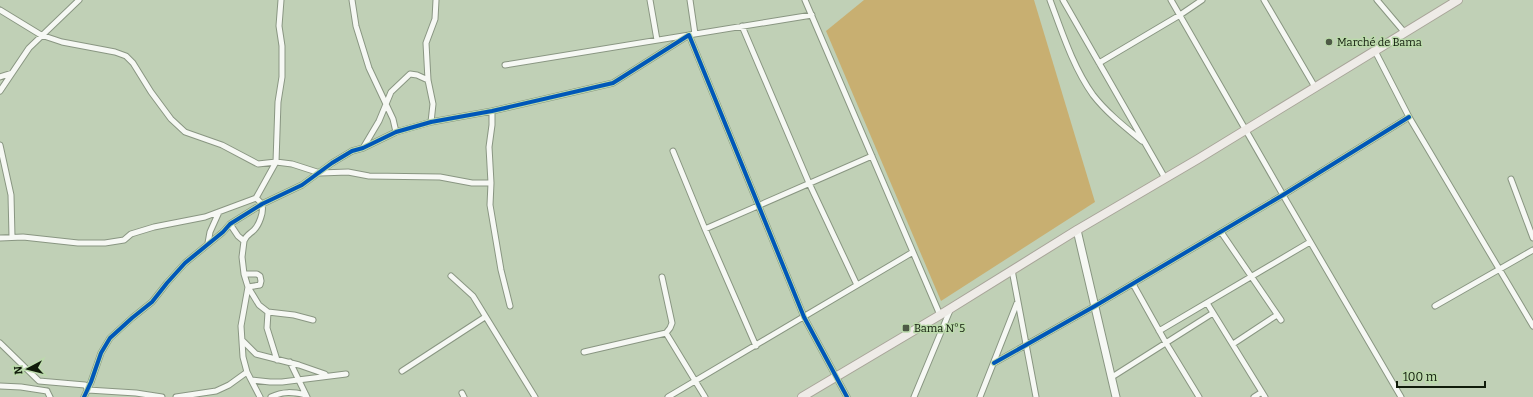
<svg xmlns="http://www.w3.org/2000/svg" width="1533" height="397" viewBox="0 0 1533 397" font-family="Bitter,serif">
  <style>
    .forest { fill: #c8af71 }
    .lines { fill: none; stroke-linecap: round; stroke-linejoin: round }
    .minor-casing { stroke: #899682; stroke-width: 7 }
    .tertiary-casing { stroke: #899682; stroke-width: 9 }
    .primary-casing { stroke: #a8a599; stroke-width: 10 }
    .minor { stroke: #f6f8f4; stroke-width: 5 }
    .tertiary { stroke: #f6f8f4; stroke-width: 7 }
    .primary { stroke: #eeebe7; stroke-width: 8 }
    .cycleway-casing { stroke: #bcdaac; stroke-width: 6 }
    .cycleway { stroke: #0057b8; stroke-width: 4 }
    .poi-dot { fill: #4e5a46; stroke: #bcdaac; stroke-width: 1.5 }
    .labels { text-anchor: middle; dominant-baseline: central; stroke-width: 3; stroke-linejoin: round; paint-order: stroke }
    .poi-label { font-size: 11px; fill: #101b0a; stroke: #bcdaac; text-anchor: start }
  </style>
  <rect width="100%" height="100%" fill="#c0d0b6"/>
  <path class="forest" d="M 864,0 L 1034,0 L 1095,202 L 941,301 L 826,31 Z"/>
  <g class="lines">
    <g class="minor-casing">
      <path id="minor" d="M 352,0 L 356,26 L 369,68 L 393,119 L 396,132
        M 650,0 L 657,40
        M 690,0 L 695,34
        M 805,0 L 940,315
        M 1050,0 C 1062,32 1073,67 1093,95 C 1107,113 1125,127 1142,141
        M 1063,0 L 1165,178
        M 1171,0 L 1283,195 L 1401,397
        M 1264,0 L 1315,87
        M 1377,0 L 1405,33
        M 0,10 L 41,35 L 62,42 L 115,52 L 126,56 L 133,63 L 151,92 L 171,119 L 185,132 L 222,145 L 258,164 L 276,162 L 292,164 L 320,173 L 348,172 L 369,176 L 440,177 L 472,183 L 491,183
        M 742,26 L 809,183 L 857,285
        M 1375,51 L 1409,117 L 1533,326
        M 1099,63 L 1180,15 L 1202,0
        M 505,65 L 812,15
        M 0,77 L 12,73
        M 0,91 L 29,48 L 79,0
        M 492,111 L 492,125 L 489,147 L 491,183 L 490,205 L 501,270 L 510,306
        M 431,122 L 433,104 L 428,80 L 426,43 L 435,19 L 436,0
        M 0,145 L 11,195 L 12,237
        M 363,148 L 379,121 L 391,92 L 410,74 L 417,75 L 428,80
        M 673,151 L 705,229 L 756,346
        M 1511,179 L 1533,238
        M 230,224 L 238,236 L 244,241 L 242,257 L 244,274 L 248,287 L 241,326 L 243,357 L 247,372
        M 705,229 L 872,156
        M 1221,232 L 1281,320
        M 0,238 L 23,237 L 78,243 L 105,243 L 124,240 L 131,234 L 154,227 L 205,217 L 256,198
        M 244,241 C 246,235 250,234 254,230 C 259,225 264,212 262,205 C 261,202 258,200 256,198 L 276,162 L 278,102 L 282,77 L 282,46 L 279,26 L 281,0
        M 208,243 L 210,232 L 219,212
        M 1012,270 L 1036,397
        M 244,274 L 257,274 L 260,276 L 261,281 L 260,285 L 248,287
        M 451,276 L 473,296 L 535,397
        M 1133,284 L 1166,343 L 1199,397
        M 248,287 L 259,305 L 268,312 L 267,328 L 277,360
        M 1207,303 L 1265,397
        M 1435,306 L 1533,250
        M 268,312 L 294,315 L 313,320
        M 1159,331 L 1310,242
        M 666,333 L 705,397
        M 242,340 L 256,354 L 299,365 L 325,374
        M 0,343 L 39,381 L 85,385 L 88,390 L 136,393 L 162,397
        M 1233,344 L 1277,315
        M 584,352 L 666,333 L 670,328 L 672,323 L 662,277
        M 290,362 L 307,397
        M 994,363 L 1095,306 L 1283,195 L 1409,117
        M 402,371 L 485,317
        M 1112,377 L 1213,313
        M 252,380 L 270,382 L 282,382 L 346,374
        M 0,386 L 21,387 L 47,391
        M 47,391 L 50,397
        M 462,393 L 464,397
        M 84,397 L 91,382 L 101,353 L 110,338 L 132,318 L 152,302 L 167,283 L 185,263 L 223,232 L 230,224 L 262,204 L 302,185 L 332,163 L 352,151 L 363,148 L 396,132 L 431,122 L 492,111 L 613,83 L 689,35 L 804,317 L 847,397
        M 176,397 L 216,391 L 229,385 L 247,372 L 260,397
        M 271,397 C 283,391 293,392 306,395
        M 668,397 L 913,252
        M 914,397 L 951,308
        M 980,397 L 1017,303
        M 1254,397 L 1262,392"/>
    </g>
    <g class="tertiary-casing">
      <path id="tertiary" d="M 1077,230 L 1116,397"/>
    </g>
    <g class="primary-casing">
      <path id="primary" d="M 802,397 L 940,315 L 1077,230 L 1198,159 L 1458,0"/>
    </g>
    <use href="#minor" class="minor"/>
    <use href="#tertiary" class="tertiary"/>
    <use href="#primary" class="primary"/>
    <g class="cycleway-casing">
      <path id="cycleway" d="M 994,363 L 1095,306 L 1283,195 L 1409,117
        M 84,397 L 91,382 L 101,353 L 110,338 L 132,318 L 152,302 L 167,283 L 185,263 L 223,232 L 230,224 L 262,204 L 302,185 L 332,163 L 352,151 L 363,148 L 396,132 L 431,122 L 492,111 L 613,83 L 689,35 L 804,317 L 847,397"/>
    </g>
    <use href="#cycleway" class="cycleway"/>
  </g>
  <g class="poi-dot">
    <circle cx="1329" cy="42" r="4"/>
    <rect x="902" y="324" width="8" height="8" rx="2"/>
  </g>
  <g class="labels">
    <g class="poi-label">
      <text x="1337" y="42">Marché de Bama</text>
      <text x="914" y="328">Bama N°5</text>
    </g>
  </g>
  <g transform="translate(28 369) rotate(263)" stroke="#bcdaac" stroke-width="3" paint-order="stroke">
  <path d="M0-3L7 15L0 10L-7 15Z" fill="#101b0a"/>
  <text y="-6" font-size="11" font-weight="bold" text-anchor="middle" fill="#101b0a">N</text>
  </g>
  <path d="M1397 381v6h88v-6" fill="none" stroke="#101b0a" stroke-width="2"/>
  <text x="1403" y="381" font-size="12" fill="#101b0a" stroke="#bcdaac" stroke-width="3" paint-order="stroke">100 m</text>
</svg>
